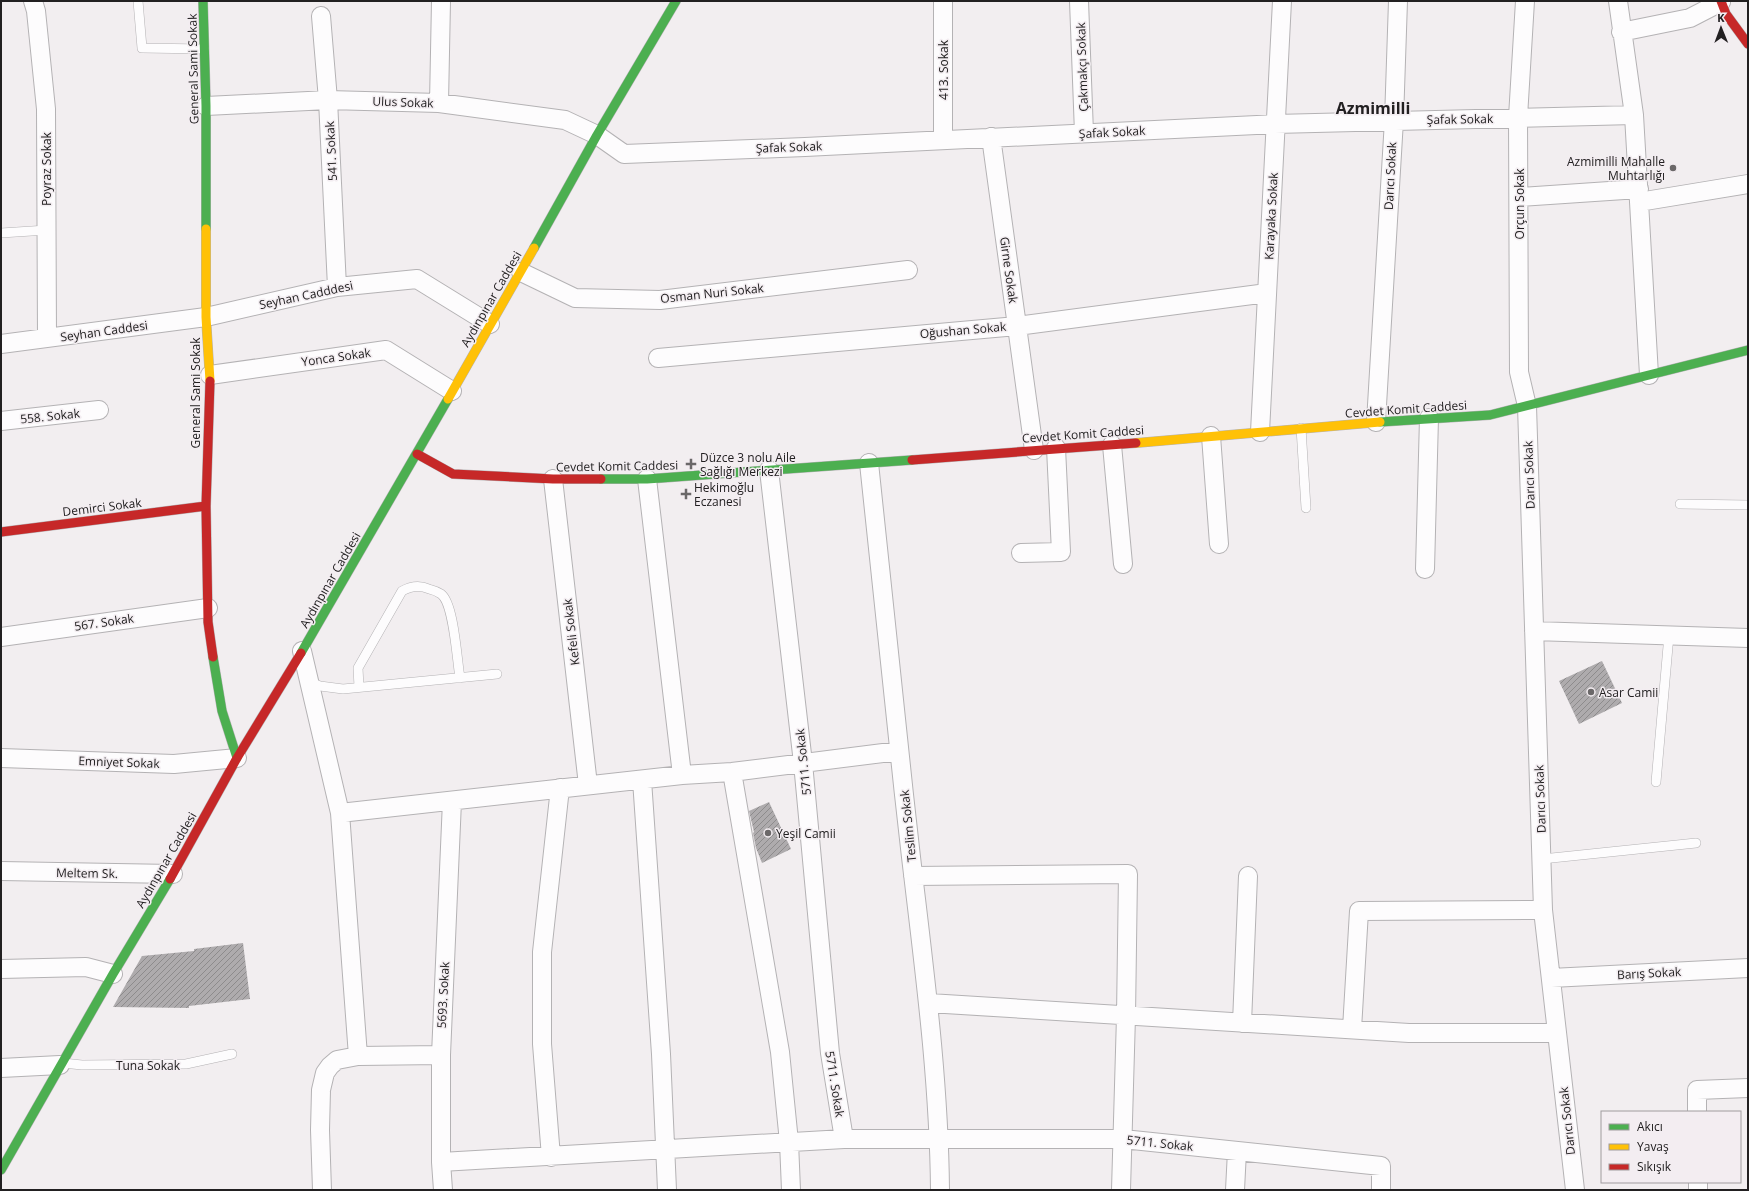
<svg xmlns="http://www.w3.org/2000/svg" width="1749" height="1191" viewBox="0 0 1749 1191" font-family="'Open Sans',sans-serif">
  <style>
    .building { fill: url(#building-hatch) }
    .lines { fill: none; stroke-linecap: round; stroke-linejoin: round }
    .lane-casing { stroke: #b4b2b4; stroke-width: 10 }
    .street-casing { stroke: #b4b2b4; stroke-width: 20 }
    .fast-casing { stroke: #b4b2b4; stroke-width: 10 }
    .slow-casing { stroke: #b4b2b4; stroke-width: 10 }
    .jam-casing { stroke: #b4b2b4; stroke-width: 10 }
    .lane { stroke: #fdfcfd; stroke-width: 9 }
    .street { stroke: #fdfcfd; stroke-width: 18 }
    .fast { stroke: #4caf50; stroke-width: 9 }
    .slow { stroke: #ffc107; stroke-width: 9 }
    .jam { stroke: #c62828; stroke-width: 9 }
    .poi-dot { fill: #6b6869; stroke: #f3edf1; stroke-width: 1.5 }
    .labels { text-anchor: middle; dominant-baseline: central; stroke-width: 3; stroke-linejoin: round; paint-order: stroke }
    .street-label { font-size: 12px; fill: #222021; stroke: #f3edf1 }
    .poi-label { font-size: 12px; fill: #222021; stroke: #f3edf1; text-anchor: start }
    .district-label { font-size: 16px; font-weight: bold; fill: #222021; stroke: #f3edf1 }
  </style>
  <defs>
    <pattern id="building-hatch" width="6" height="6" patternUnits="userSpaceOnUse"><rect width="6" height="6" fill="#aeabad"/><path d="M-1 1l2-2M0 6l6-6M5 7l2-2" fill="none" stroke="#8d8b8c"/></pattern>
  </defs>
  <rect width="100%" height="100%" fill="#f2eef0"/>
  <path class="building" d="M 1602,661 L 1622,703 L 1579,724 L 1559,681 Z
    M 769,802 L 791,849 L 762,863 L 756,848 L 753,833 L 754,832 L 749,811 Z
    M 243,943 L 250,999 L 189,1006 L 189,1008 L 113,1007 L 142,956 L 194,951 L 194,949 Z"/>
  <g class="lines">
    <g class="lane-casing">
      <path id="lane" d="M 138,1 L 142,48 L 204,49
        M 1,233 L 47,230
        M 1301,428 L 1306,508
        M 1680,504 L 1748,505
        M 309,682 L 320,686 L 343,689 L 497,674
        M 359,687 L 358,668 L 402,591 C 411,586 420,585 429,589 C 433,590 438,592 441,594 C 454,603 457,661 460,678
        M 1656,782 L 1669,635
        M 1542,859 L 1696,843
        M 63,1063 L 82,1065 L 186,1064 L 232,1054"/>
    </g>
    <g class="street-casing">
      <path id="street" d="M 33,1 L 36,11 L 46,109 L 47,338
        M 943,1 L 943,140
        M 1079,1 L 1084,133
        M 1525,1 L 1518,117 L 1519,372 L 1527,406 L 1543,910 L 1575,1190
        M 1618,1 L 1634,115 L 1649,375
        M 321,16 L 328,100 L 337,287
        M 1621,32 L 1690,18 L 1721,2
        M 439,103 L 441,1
        M 206,106 L 328,100 L 439,103 L 565,120 L 597,135 L 624,154 L 805,147 L 1275,124 L 1634,115
        M 991,137 L 1034,450
        M 1519,197 L 1639,189
        M 1639,202 L 1748,184
        M 521,272 L 575,298 L 660,300 L 908,270
        M 1,344 L 206,317 L 337,287 L 417,279 L 490,324
        M 658,358 L 1017,326 L 1267,293
        M 210,375 L 386,350 L 452,391
        M 1,421 L 99,410
        M 1376,422 L 1394,120 L 1398,1
        M 1260,432 L 1282,1
        M 1211,436 L 1219,544
        M 1112,445 L 1123,564
        M 869,463 C 883,595 896,726 911,857 C 924,968 939,1078 940,1190
        M 769,470 L 803,763 L 830,1053 L 844,1139 L 1123,1139 L 1381,1166 L 1381,1190
        M 553,479 L 588,785
        M 647,479 L 682,775
        M 1021,553 L 1061,552 L 1056,448
        M 1425,569 L 1429,418
        M 1534,631 L 1748,638
        M 1,637 L 208,608
        M 302,651 L 340,813 L 358,1056
        M 1,758 L 174,764 L 237,758
        M 732,772 L 780,1052 L 789,1142 L 791,1190
        M 642,780 L 661,1054 L 667,1190
        M 340,813 L 682,775 L 732,772 L 899,751
        M 1,871 L 173,874
        M 913,876 L 1128,874 L 1126,1016 L 1121,1190
        M 1,969 L 86,967 L 113,974
        M 1551,978 L 1748,968
        M 929,1003 L 1409,1033 L 1557,1033
        M 1242,1023 L 1248,876
        M 1352,1029 L 1359,911 L 1543,910
        M 1,1068 L 60,1065
        M 1697,1112 L 1697,1090 L 1748,1088
        M 551,1157 L 542,1044 L 542,952 L 560,788
        M 441,1162 L 844,1139
        M 1698,1182 L 1698,1190
        M 322,1190 L 320,1130 L 321,1090 L 325,1073 L 330,1066 L 337,1060 L 358,1056 L 441,1055
        M 443,1190 L 441,1162 L 441,1055 L 452,801
        M 1235,1190 L 1237,1151"/>
    </g>
    <g class="fast-casing">
      <path id="fast" d="M 203,1 L 206,106 L 206,229
        M 534,248 L 597,135 L 676,1
        M 1380,422 L 1490,415 L 1748,350
        M 601,479 L 647,479 L 912,460
        M 301,653 L 448,399
        M 213,657 L 222,711 L 237,758
        M 1,1170 L 113,974 L 170,879"/>
    </g>
    <g class="slow-casing">
      <path id="slow" d="M 206,229 L 206,317 L 210,381
        M 448,399 L 534,248
        M 1136,443 L 1380,422"/>
    </g>
    <g class="jam-casing">
      <path id="jam" d="M 1721,1 L 1726,14 L 1748,44
        M 210,381 L 206,506 L 208,622 L 213,657
        M 417,454 L 453,474 L 553,479 L 601,479
        M 912,460 L 1136,443
        M 1,532 L 206,506
        M 170,879 L 237,758 L 301,653"/>
    </g>
    <use href="#lane" class="lane"/>
    <use href="#street" class="street"/>
    <use href="#fast" class="fast"/>
    <use href="#slow" class="slow"/>
    <use href="#jam" class="jam"/>
  </g>
  <g class="poi-dot">
    <circle cx="1673" cy="168" r="4"/>
    <path d="M689 458h4v4h4v4h-4v4h-4v-4h-4v-4h4z"/>
    <path d="M684 488h4v4h4v4h-4v4h-4v-4h-4v-4h4z"/>
    <circle cx="1591" cy="692" r="4"/>
    <circle cx="768" cy="833" r="4"/>
  </g>
  <g class="labels">
    <g class="street-label">
      <text transform="translate(1082 67) rotate(-92)">Çakmakçı Sokak</text>
      <text transform="translate(193 69) rotate(-91)">General Sami Sokak</text>
      <text transform="translate(943 70) rotate(-90)">413. Sokak</text>
      <text transform="translate(403 102) rotate(2)">Ulus Sokak</text>
      <text transform="translate(1460 119) rotate(-1)">Şafak Sokak</text>
      <text transform="translate(1112 132) rotate(-3)">Şafak Sokak</text>
      <text transform="translate(789 147) rotate(-2)">Şafak Sokak</text>
      <text transform="translate(331 151) rotate(-93)">541. Sokak</text>
      <text transform="translate(46 169) rotate(-90)">Poyraz Sokak</text>
      <text transform="translate(1390 176) rotate(-87)">Darıcı Sokak</text>
      <text transform="translate(1519 204) rotate(-90)">Orçun Sokak</text>
      <text transform="translate(1271 216) rotate(-87)">Karayaka Sokak</text>
      <text transform="translate(1009 270) rotate(82)">Girne Sokak</text>
      <text transform="translate(712 293) rotate(-6)">Osman Nuri Sokak</text>
      <text transform="translate(306 295) rotate(-12)">Seyhan Cadddesi</text>
      <text transform="translate(491 299) rotate(-60)">Aydınpınar Caddesi</text>
      <text transform="translate(963 330) rotate(-5)">Oğushan Sokak</text>
      <text transform="translate(104 331) rotate(-8)">Seyhan Caddesi</text>
      <text transform="translate(336 357) rotate(-8)">Yonca Sokak</text>
      <text transform="translate(195 393) rotate(-90)">General Sami Sokak</text>
      <text transform="translate(1406 409) rotate(-4)">Cevdet Komit Caddesi</text>
      <text transform="translate(50 416) rotate(-6)">558. Sokak</text>
      <text transform="translate(1083 434) rotate(-4)">Cevdet Komit Caddesi</text>
      <text transform="translate(617 466) rotate(-1)">Cevdet Komit Caddesi</text>
      <text transform="translate(1529 475) rotate(-92)">Darıcı Sokak</text>
      <text transform="translate(102 507) rotate(-7)">Demirci Sokak</text>
      <text transform="translate(330 580) rotate(-60)">Aydınpınar Caddesi</text>
      <text transform="translate(104 622) rotate(-8)">567. Sokak</text>
      <text transform="translate(571 632) rotate(-97)">Kefeli Sokak</text>
      <text transform="translate(119 762) rotate(2)">Emniyet Sokak</text>
      <text transform="translate(803 762) rotate(-96)">5711. Sokak</text>
      <text transform="translate(1540 799) rotate(-92)">Darıcı Sokak</text>
      <text transform="translate(908 826) rotate(-96)">Teslim Sokak</text>
      <text transform="translate(166 860) rotate(-60)">Aydınpınar Caddesi</text>
      <text transform="translate(87 873) rotate(1)">Meltem Sk.</text>
      <text transform="translate(1649 973) rotate(-3)">Barış Sokak</text>
      <text transform="translate(443 995) rotate(-87)">5693. Sokak</text>
      <text x="148" y="1065">Tuna Sokak</text>
      <text transform="translate(835 1084) rotate(81)">5711. Sokak</text>
      <text transform="translate(1567 1121) rotate(-96)">Darıcı Sokak</text>
      <text transform="translate(1160 1143) rotate(6)">5711. Sokak</text>
    </g>
    <g class="poi-label">
      <text x="1665" y="161" text-anchor="end">Azmimilli Mahalle<tspan x="1665" dy="14">Muhtarlığı</tspan></text>
      <text x="700" y="457">Düzce 3 nolu Aile<tspan x="700" dy="14">Sağlığı Merkezi</tspan></text>
      <text x="694" y="487">Hekimoğlu<tspan x="694" dy="14">Eczanesi</tspan></text>
      <text x="1599" y="692">Asar Camii</text>
      <text x="776" y="833">Yeşil Camii</text>
    </g>
    <g class="district-label">
      <text x="1373" y="108">Azmimilli</text>
    </g>
  </g>
  <rect width="1749" height="1191" fill="none" stroke="#222021" stroke-width="4"/>
  <rect x="1601" y="1111" width="140" height="72" fill="#f3edf1" stroke="#9f9b9e"/>
  <rect x="1609" y="1124" width="20" height="6" fill="#4caf50" stroke="#9f9b9e"/>
  <text x="1637" y="1131" font-size="12" fill="#222021">Akıcı</text>
  <rect x="1609" y="1144" width="20" height="6" fill="#ffc107" stroke="#9f9b9e"/>
  <text x="1637" y="1151" font-size="12" fill="#222021">Yavaş</text>
  <rect x="1609" y="1164" width="20" height="6" fill="#c62828" stroke="#9f9b9e"/>
  <text x="1637" y="1171" font-size="12" fill="#222021">Sıkışık</text>
  <g transform="translate(1721 28) rotate(359)" stroke="#f3edf1" stroke-width="3" paint-order="stroke">
  <path d="M0-3L7 15L0 10L-7 15Z" fill="#222021"/>
  <text y="-6" font-size="11" font-weight="bold" text-anchor="middle" fill="#222021">K</text>
  </g>
</svg>
